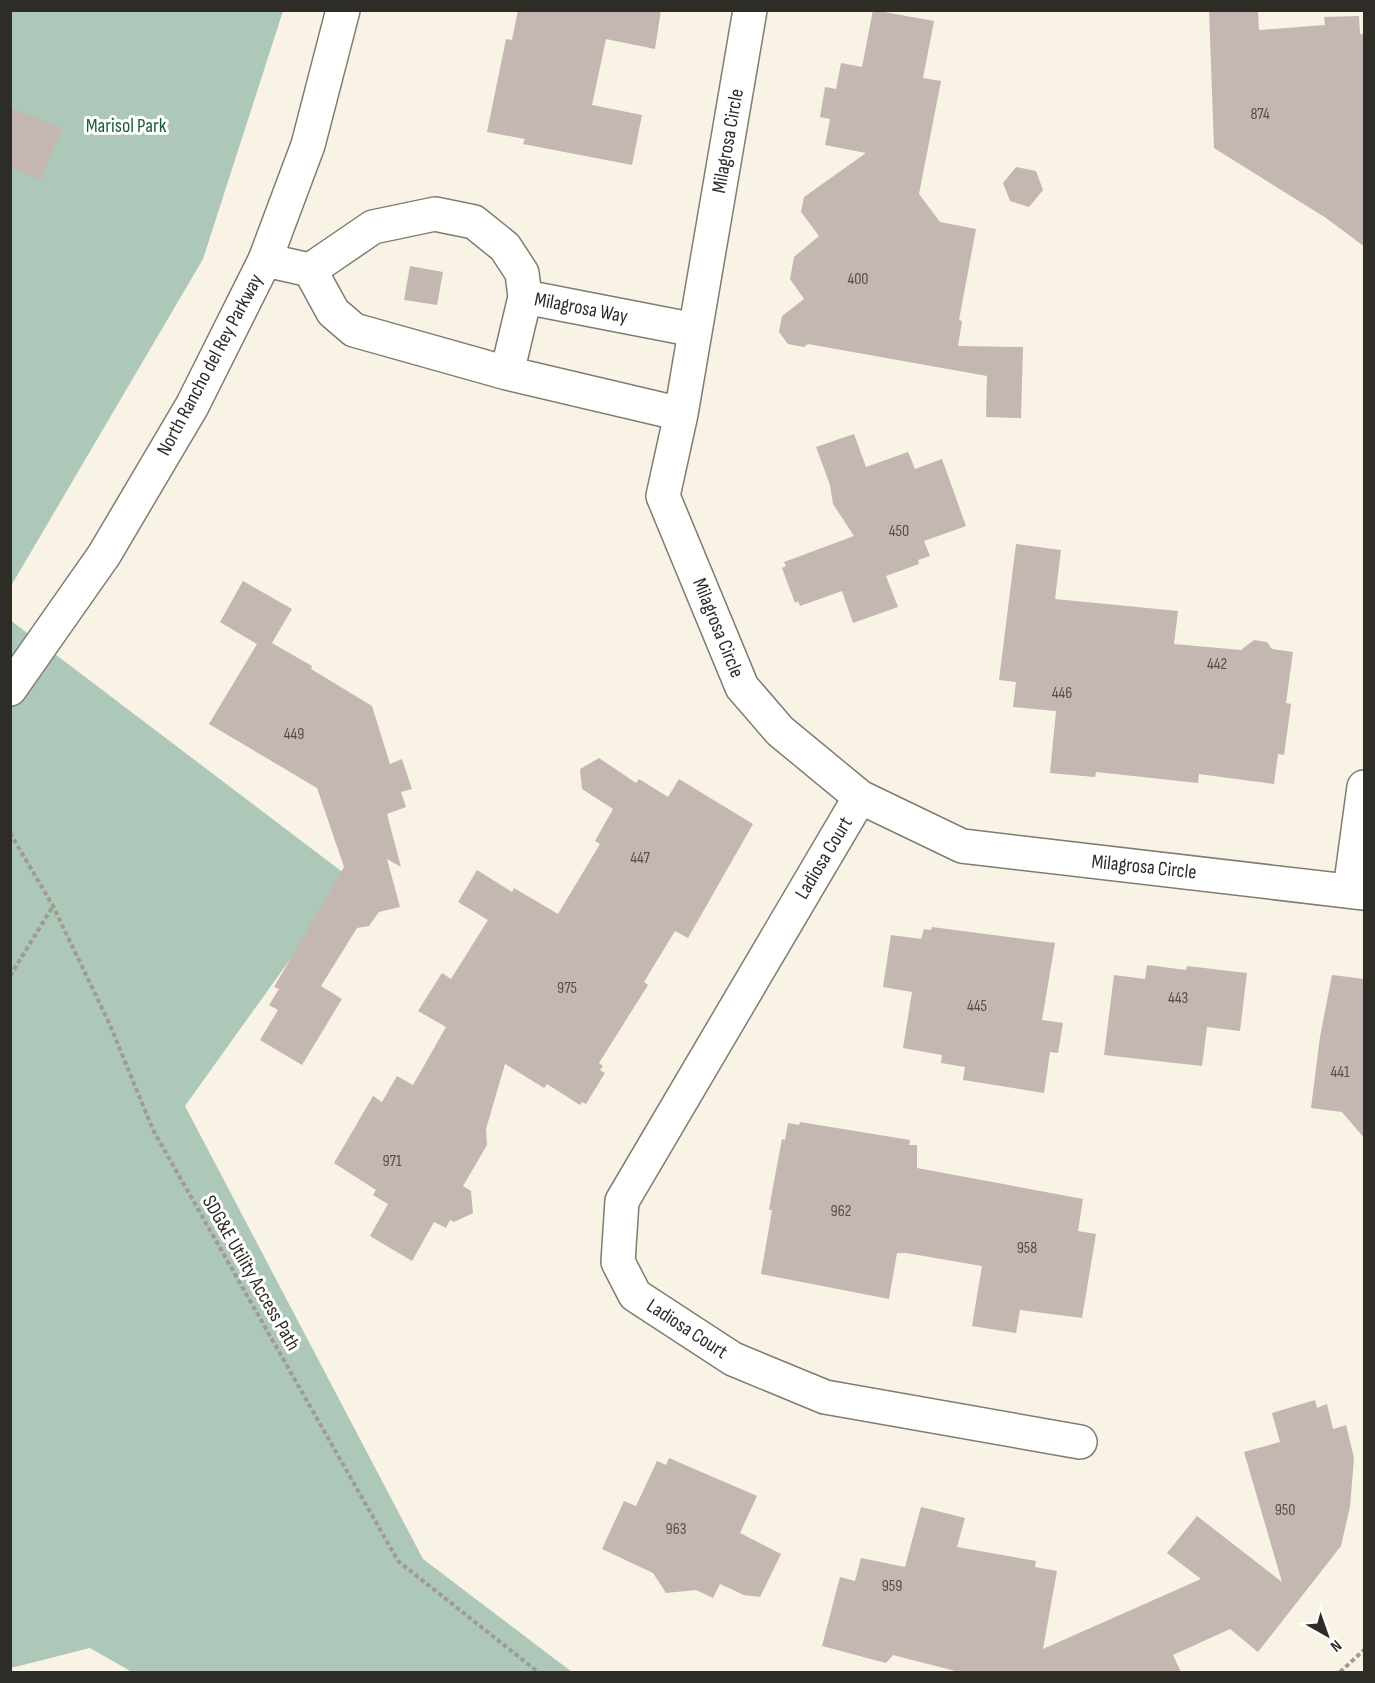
<svg xmlns="http://www.w3.org/2000/svg" width="1375" height="1683" viewBox="0 0 1375 1683" font-family="'Sofia Sans Condensed',sans-serif">
  <style>
    .green { fill: #adc7b8 }
    .building { fill: #c4b6b0 }
    .lines { fill: none; stroke-linecap: round; stroke-linejoin: round }
    .minor-casing { stroke: #807c70; stroke-width: 36 }
    .tertiary-casing { stroke: #807c70; stroke-width: 36 }
    .path { stroke: #a09c92; stroke-width: 4; stroke-dasharray: 4.5 3; stroke-linecap: butt }
    .minor { stroke: #fff; stroke-width: 33 }
    .tertiary { stroke: #fff; stroke-width: 33 }
    .labels { text-anchor: middle; dominant-baseline: central; stroke-width: 6; stroke-linejoin: round; paint-order: stroke }
    .number-label { font-size: 16px; fill: #544e49 }
    .park-label { font-size: 20px; fill: #1b5b3f; stroke: #fff }
    .street-label { font-size: 20px; fill: #2e2c27; stroke: #fff }
  </style>
  <rect width="100%" height="100%" fill="#f8f3e5"/>
  <path class="green" d="M 11,11 L 283,11 L 203,259 L 11,586 Z
    M 10,620 L 349,877 L 185,1106 L 423,1559 L 572,1672 L 132,1672 L 90,1648 L 11,1668 Z"/>
  <path class="building" d="M 518,10 L 661,10 L 655,49 L 606,39 L 592,105 L 642,115 L 632,165 L 523,144 L 525,139 L 487,132 L 506,39 L 512,40 Z
    M 873,10 L 934,21 L 923,78 L 941,81 L 919,194 L 940,222 L 976,229 L 959,320 L 962,321 L 958,346 L 1023,347 L 1021,418 L 986,417 L 987,376 L 808,344 L 804,347 L 788,344 L 779,332 L 782,316 L 804,299 L 790,279 L 794,257 L 819,236 L 801,212 L 804,197 L 866,153 L 825,145 L 830,119 L 820,117 L 825,87 L 836,89 L 841,63 L 862,67 Z
    M 1209,10 L 1258,10 L 1259,30 L 1325,25 L 1324,17 L 1359,16 L 1360,34 L 1365,34 L 1365,247 L 1326,218 L 1214,148 Z
    M 10,107 L 62,128 L 41,180 L 10,167 Z
    M 1016,167 L 1036,171 L 1043,190 L 1029,207 L 1010,201 L 1003,183 Z
    M 410,266 L 443,272 L 437,305 L 404,300 Z
    M 854,434 L 866,467 L 908,452 L 915,469 L 942,459 L 966,526 L 924,541 L 930,556 L 918,560 L 919,564 L 886,576 L 898,607 L 853,623 L 842,591 L 800,606 L 798,601 L 795,603 L 782,568 L 786,566 L 784,562 L 854,536 L 833,504 L 830,485 L 816,447 Z
    M 1016,544 L 1061,550 L 1055,599 L 1178,611 L 1174,644 L 1241,650 L 1254,640 L 1267,642 L 1272,649 L 1293,652 L 1286,703 L 1291,704 L 1284,755 L 1278,754 L 1274,784 L 1199,774 L 1198,783 L 1096,772 L 1095,777 L 1050,773 L 1056,711 L 1013,707 L 1016,682 L 999,680 Z
    M 243,581 L 292,609 L 272,643 L 312,666 L 311,669 L 372,706 L 390,764 L 402,759 L 412,789 L 401,792 L 406,807 L 387,814 L 401,867 L 387,859 L 400,907 L 379,912 L 369,926 L 357,928 L 321,986 L 342,999 L 302,1065 L 260,1040 L 278,1010 L 269,1005 L 279,989 L 274,987 L 344,867 L 317,788 L 209,724 L 257,644 L 220,622 Z
    M 599,758 L 636,783 L 639,779 L 668,797 L 679,779 L 753,824 L 688,938 L 675,931 L 644,982 L 648,985 L 599,1063 L 603,1066 L 600,1070 L 605,1073 L 586,1104 L 582,1102 L 580,1105 L 547,1084 L 544,1088 L 505,1064 L 486,1129 L 487,1145 L 463,1186 L 471,1191 L 473,1213 L 454,1222 L 450,1220 L 446,1228 L 434,1222 L 412,1261 L 370,1236 L 388,1204 L 373,1195 L 376,1190 L 334,1163 L 373,1096 L 382,1102 L 397,1076 L 413,1085 L 446,1027 L 418,1011 L 442,973 L 451,979 L 488,920 L 458,902 L 477,870 L 512,892 L 514,888 L 558,914 L 600,844 L 595,841 L 613,809 L 582,789 L 580,769 Z
    M 932,927 L 1055,943 L 1042,1020 L 1063,1023 L 1058,1053 L 1050,1052 L 1044,1093 L 963,1080 L 965,1067 L 941,1063 L 942,1055 L 903,1048 L 912,992 L 883,987 L 891,935 L 921,939 L 924,929 L 931,930 Z
    M 1147,965 L 1186,970 L 1187,966 L 1247,973 L 1240,1031 L 1207,1027 L 1202,1066 L 1104,1055 L 1114,975 L 1145,979 Z
    M 1332,975 L 1365,979 L 1365,1139 L 1342,1112 L 1311,1108 L 1320,1037 Z
    M 800,1122 L 910,1140 L 909,1145 L 917,1145 L 917,1168 L 1083,1199 L 1078,1231 L 1096,1234 L 1082,1318 L 1020,1310 L 1016,1333 L 972,1326 L 982,1266 L 906,1253 L 897,1253 L 889,1299 L 761,1274 L 772,1210 L 769,1210 L 772,1192 L 782,1139 L 785,1140 L 788,1123 L 799,1125 Z
    M 1315,1400 L 1317,1408 L 1327,1404 L 1333,1429 L 1346,1425 L 1354,1458 L 1350,1507 L 1341,1546 L 1258,1652 L 1230,1629 L 1173,1655 L 1181,1672 L 959,1672 L 893,1655 L 886,1663 L 822,1646 L 840,1577 L 855,1581 L 861,1558 L 905,1567 L 921,1507 L 965,1518 L 957,1547 L 1036,1561 L 1035,1567 L 1057,1571 L 1043,1649 L 1201,1579 L 1167,1553 L 1197,1516 L 1282,1582 L 1244,1452 L 1280,1442 L 1272,1413 Z
    M 669,1458 L 757,1496 L 740,1533 L 781,1554 L 760,1597 L 744,1595 L 720,1584 L 713,1598 L 696,1590 L 666,1593 L 653,1573 L 602,1549 L 624,1501 L 636,1506 L 657,1461 L 666,1465 Z"/>
  <g class="lines">
    <g class="minor-casing">
      <path id="minor" d="M 750,10 L 681,414 L 663,496 L 742,687 L 780,731 L 860,797 L 962,846 L 1364,893
        M 265,260 L 310,270 L 333,312 L 354,330 L 507,373 L 681,414
        M 310,270 L 373,227 L 435,214 L 474,222 L 505,247 L 522,273 L 525,297 L 695,330
        M 507,373 L 525,297
        M 860,797 L 622,1201 L 618,1262 L 635,1295 L 733,1359 L 825,1397 L 1080,1442
        M 1350,890 L 1364,787"/>
    </g>
    <g class="tertiary-casing">
      <path id="tertiary" d="M 10,689 L 104,555 L 192,406 L 265,260 L 308,145 L 343,10"/>
    </g>
    <path class="path" d="M 10,833 L 53,906 L 110,1025 L 153,1130 L 398,1561 L 538,1672
      M 10,976 L 53,906
      M 1340,1672 L 1364,1650"/>
    <use href="#minor" class="minor"/>
    <use href="#tertiary" class="tertiary"/>
  </g>
  <g class="labels">
    <g class="number-label">
      <text x="1260" y="114">874</text>
      <text x="858" y="279">400</text>
      <text x="899" y="531">450</text>
      <text x="1217" y="664">442</text>
      <text x="1062" y="693">446</text>
      <text x="294" y="734">449</text>
      <text x="640" y="858">447</text>
      <text x="567" y="988">975</text>
      <text x="1178" y="998">443</text>
      <text x="977" y="1006">445</text>
      <text x="1340" y="1072">441</text>
      <text x="392" y="1161">971</text>
      <text x="841" y="1211">962</text>
      <text x="1027" y="1248">958</text>
      <text x="1285" y="1510">950</text>
      <text x="676" y="1529">963</text>
      <text x="892" y="1586">959</text>
    </g>
    <g class="park-label">
      <text x="126" y="126">Marisol Park</text>
    </g>
    <g class="street-label">
      <text transform="translate(728 141) rotate(-80)">Milagrosa Circle</text>
      <text transform="translate(581 308) rotate(11)">Milagrosa Way</text>
      <text transform="translate(210 365) rotate(-62)">North Rancho del Rey Parkway</text>
      <text transform="translate(718 628) rotate(68)">Milagrosa Circle</text>
      <text transform="translate(824 858) rotate(-59)">Ladiosa Court</text>
      <text transform="translate(1144 867) rotate(6)">Milagrosa Circle</text>
      <text transform="translate(251 1273) rotate(60)">SDG&amp;E Utility Access Path</text>
      <text transform="translate(687 1329) rotate(33)">Ladiosa Court</text>
    </g>
  </g>
  <rect width="1375" height="1683" fill="none" stroke="#2e2c27" stroke-width="24"/>
  <g transform="translate(1327 1635) rotate(140)" stroke="#ffffff" stroke-width="4.5" paint-order="stroke">
  <path d="M0-4.5L10 22L0 15L-10 22Z" fill="#2e2c27"/>
  <text y="-9" font-size="16" font-weight="bold" text-anchor="middle" fill="#2e2c27">N</text>
  </g>
</svg>
